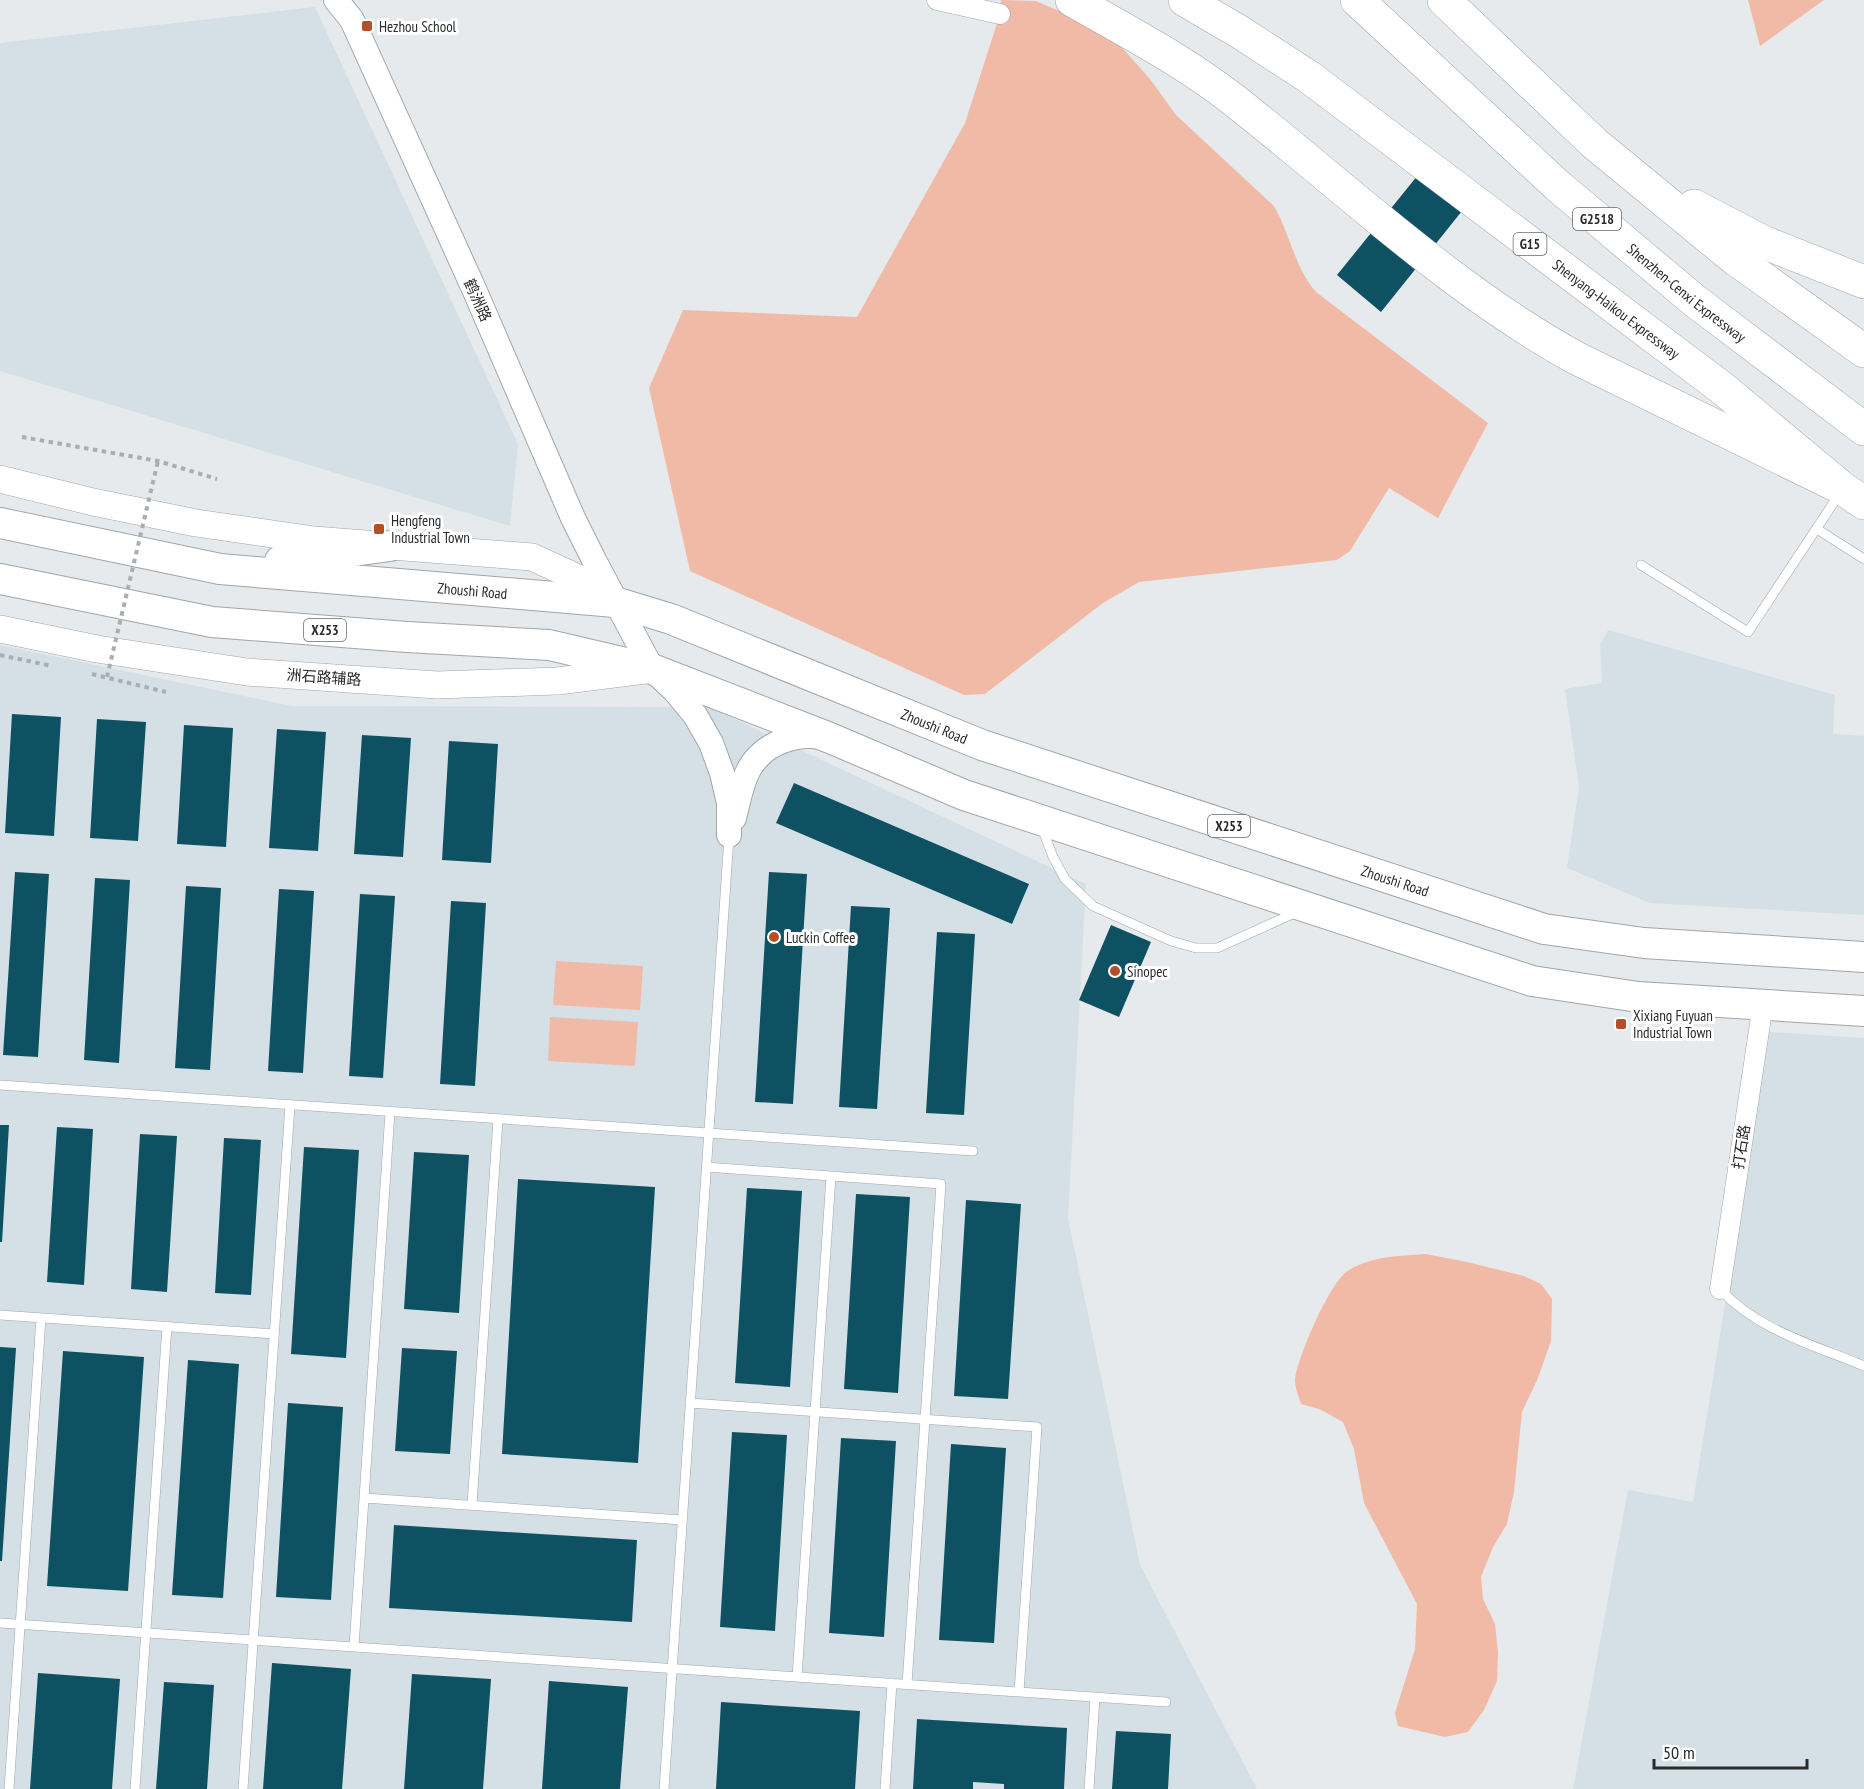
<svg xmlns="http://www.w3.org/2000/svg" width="1864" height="1789" viewBox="0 0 1864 1789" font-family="'PT Sans Narrow','Noto Sans SC',sans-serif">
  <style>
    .built { fill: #d4e0e5 }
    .green { fill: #f1baa7 }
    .building { fill: #0d5163 }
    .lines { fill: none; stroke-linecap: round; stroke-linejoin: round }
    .service-casing { stroke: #a2a5a7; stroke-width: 10 }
    .minor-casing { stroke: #a2a5a7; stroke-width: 21 }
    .tertiary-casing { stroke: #a2a5a7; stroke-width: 26 }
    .secondary-casing { stroke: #a2a5a7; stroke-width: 28 }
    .primary-casing { stroke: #a2a5a7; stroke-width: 32 }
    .motorway-casing { stroke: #a2a5a7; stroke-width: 34 }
    .path { stroke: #aaaeaf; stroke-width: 4; stroke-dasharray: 4.5 4.5; stroke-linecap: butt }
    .service { stroke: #fff; stroke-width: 9 }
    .minor { stroke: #fff; stroke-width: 20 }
    .tertiary { stroke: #fff; stroke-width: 24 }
    .secondary { stroke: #fff; stroke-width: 27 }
    .primary { stroke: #fff; stroke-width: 30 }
    .motorway { stroke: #fff; stroke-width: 33 }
    .path-bridge { stroke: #aaaeaf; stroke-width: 4; stroke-dasharray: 4.5 4.5; stroke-linecap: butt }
    .poi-dot { fill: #b64f28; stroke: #fff; stroke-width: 2 }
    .labels { text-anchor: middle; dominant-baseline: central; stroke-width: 6; stroke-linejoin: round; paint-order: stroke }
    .shield { fill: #fff; stroke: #696a6b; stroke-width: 1.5 }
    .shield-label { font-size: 14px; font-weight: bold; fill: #292a2b }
    .poi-label { font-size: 15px; fill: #292a2b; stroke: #fff; text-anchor: start }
    .street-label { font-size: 15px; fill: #292a2b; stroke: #fff }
  </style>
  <rect width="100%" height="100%" fill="#e6eaec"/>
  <path class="built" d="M 315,7 L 518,444 L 510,526 L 0,371 L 0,43 Z
    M 1608,630 L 1835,695 L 1833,734 L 1864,736 L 1864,915 L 1650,903 L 1567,868 L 1579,787 L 1565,689 L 1602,683 L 1600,645 Z
    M 0,645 L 292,706 L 709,707 L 1086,884 L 1068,1218 L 1140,1565 L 1257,1789 L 0,1789 Z
    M 1769,1032 L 1864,1038 L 1864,1789 L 1573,1789 L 1628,1490 L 1693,1502 Z"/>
  <path class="green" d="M 1001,0 L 1036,1 L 1071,16 L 1117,42 L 1150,79 L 1176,115 L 1274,206 C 1290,234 1295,268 1316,292 L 1488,423 L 1438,518 L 1389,488 L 1350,551 L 1337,560 L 1139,582 L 1103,603 L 985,694 L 964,695 L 690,571 L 649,388 L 683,310 L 857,317 L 965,123 L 1000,14 Z
    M 1748,0 L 1824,0 L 1760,46 Z
    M 556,961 L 643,966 L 640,1010 L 553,1005 Z
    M 550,1017 L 638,1022 L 635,1066 L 548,1061 Z
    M 1426,1254 L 1467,1262 L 1524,1276 L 1541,1284 L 1552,1299 L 1551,1341 L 1538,1378 L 1522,1412 L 1514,1492 L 1507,1524 L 1493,1547 L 1481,1577 L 1483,1599 L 1495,1624 L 1498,1652 L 1497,1681 L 1484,1710 L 1468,1732 L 1445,1737 L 1398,1726 L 1395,1713 L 1415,1649 L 1417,1604 L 1364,1503 L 1354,1449 L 1343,1422 L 1319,1409 L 1301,1404 C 1299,1397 1295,1388 1295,1381 C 1296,1360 1331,1279 1349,1270 C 1373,1256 1398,1256 1426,1254 Z"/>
  <path class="building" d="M 1418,175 L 1462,211 L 1381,312 L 1337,275 Z
    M 12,714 L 61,717 L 54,836 L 5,833 Z
    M 97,719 L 146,722 L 138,841 L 90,838 Z
    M 184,725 L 233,728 L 226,847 L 177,844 Z
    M 277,729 L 326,732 L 318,851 L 269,848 Z
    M 362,735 L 411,738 L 403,857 L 354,854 Z
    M 449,741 L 498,744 L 491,863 L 442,860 Z
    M 794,783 L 1029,884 L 1012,924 L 776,823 Z
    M 15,872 L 49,874 L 38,1057 L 3,1055 Z
    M 769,872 L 807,874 L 793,1104 L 755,1102 Z
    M 95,878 L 130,880 L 119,1063 L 84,1060 Z
    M 186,886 L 221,888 L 210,1070 L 175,1068 Z
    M 279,889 L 314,891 L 303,1073 L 268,1071 Z
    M 360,894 L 395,896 L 383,1078 L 349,1076 Z
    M 451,901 L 486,903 L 475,1086 L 440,1084 Z
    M 851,906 L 890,908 L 877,1109 L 839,1107 Z
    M 1111,925 L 1151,942 L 1119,1017 L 1079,1000 Z
    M 937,932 L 975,934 L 964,1115 L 926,1113 Z
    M 0,1125 L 9,1125 L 2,1242 L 0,1242 Z
    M 57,1127 L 93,1129 L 84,1285 L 47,1282 Z
    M 140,1134 L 177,1136 L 167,1292 L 131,1289 Z
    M 224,1138 L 261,1140 L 251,1295 L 215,1293 Z
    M 304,1147 L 359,1150 L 346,1358 L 291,1354 Z
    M 414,1152 L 469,1155 L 459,1313 L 404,1309 Z
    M 518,1179 L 655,1187 L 638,1463 L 502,1454 Z
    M 747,1188 L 802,1191 L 790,1387 L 735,1383 Z
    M 856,1194 L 910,1197 L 898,1393 L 844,1389 Z
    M 966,1200 L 1021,1204 L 1008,1399 L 954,1396 Z
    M 0,1347 L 16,1348 L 2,1561 L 0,1561 Z
    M 402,1348 L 457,1351 L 450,1454 L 395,1451 Z
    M 63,1351 L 144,1357 L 128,1591 L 47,1586 Z
    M 188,1360 L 239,1364 L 223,1598 L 172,1595 Z
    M 288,1403 L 343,1407 L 331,1600 L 276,1597 Z
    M 732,1432 L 787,1435 L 775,1631 L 720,1627 Z
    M 841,1438 L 896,1441 L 884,1637 L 829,1633 Z
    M 951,1444 L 1006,1448 L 994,1643 L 939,1640 Z
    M 394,1525 L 637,1540 L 632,1622 L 389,1608 Z
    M 272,1663 L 351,1669 L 342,1789 L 263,1789 Z
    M 38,1673 L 120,1679 L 112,1789 L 30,1789 Z
    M 412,1674 L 491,1679 L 483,1789 L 404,1789 Z
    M 549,1681 L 628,1687 L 620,1789 L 542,1789 Z
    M 164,1682 L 214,1685 L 207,1789 L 156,1789 Z
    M 721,1702 L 860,1711 L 855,1789 L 716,1789 Z
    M 917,1719 L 1067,1728 L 1064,1789 L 1004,1789 L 1004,1784 L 973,1782 L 973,1789 L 913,1789 Z
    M 1116,1731 L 1171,1734 L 1168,1789 L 1112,1789 Z"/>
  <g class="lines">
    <g class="service-casing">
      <path id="service" d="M 1817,529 L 1864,559
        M 1641,565 L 1748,632 L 1840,493
        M 1042,828 L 1053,857 L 1065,879 L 1093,906 L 1171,941 L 1196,948 L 1217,948 L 1297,912
        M 0,1085 L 973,1151
        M 706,1167 L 941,1184 L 907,1684
        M 1720,1289 C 1757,1330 1814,1345 1864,1366
        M 0,1315 L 274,1334
        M 690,1403 L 1037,1427 L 1019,1692
        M 364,1498 L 682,1520
        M 472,1505 L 498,1119
        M 0,1623 L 1166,1702
        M 354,1647 L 390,1112
        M 797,1677 L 831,1176
        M 9,1789 L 41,1318
        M 135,1789 L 167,1326
        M 243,1789 L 290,1105
        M 664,1789 L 729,837
        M 885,1789 L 892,1683
        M 1089,1789 L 1095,1697"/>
    </g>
    <g class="minor-casing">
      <path id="minor" d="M 937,0 L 1000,14
        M 1720,1289 L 1763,1004"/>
    </g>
    <g class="tertiary-casing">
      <path id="tertiary" d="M 336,0 L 352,20 L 474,289 L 573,518 L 595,562 L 652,669 L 675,691 L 695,715 L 711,743 L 722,773 L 729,803 L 729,835
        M 734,818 C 738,802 741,784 749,769 C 764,743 794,733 822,737"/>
    </g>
    <g class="secondary-casing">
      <path id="secondary" d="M 0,479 L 93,502 L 196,523 L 314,540 L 532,557 L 580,579 L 615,602
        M 0,629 L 97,649 L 247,672 L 437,685 L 558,681 L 645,670"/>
    </g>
    <g class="primary-casing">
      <g id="primary">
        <path id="s1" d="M 0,523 L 220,569 L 615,602 L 671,619 L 982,745 L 1544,929 L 1644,943 L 1864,957"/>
        <path d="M 280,561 L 390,546"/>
        <path d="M 0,579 L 212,622 L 407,637 L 549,645 L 652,669 L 830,738 L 964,795 L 1532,981 L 1638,997 L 1864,1011"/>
      </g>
    </g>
    <g class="motorway-casing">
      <g id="motorway">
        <path d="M 1072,0 C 1128,32 1184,61 1235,101 C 1347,189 1451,289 1576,358 L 1842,488"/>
        <path id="s2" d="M 1185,0 L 1238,31 L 1309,77 L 1722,388 L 1842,488 L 1864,503"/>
        <path id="s3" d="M 1357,0 L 1558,186 L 1695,301 L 1864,429"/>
        <path d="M 1444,0 L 1594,143 L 1734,258 L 1864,351"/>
        <path d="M 1694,206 L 1763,242 L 1864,282"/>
      </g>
    </g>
    <path class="path" d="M 22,437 L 158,461 L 217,479
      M 0,655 L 52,666
      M 92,674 L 166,692"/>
    <use href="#service" class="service"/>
    <use href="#minor" class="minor"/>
    <use href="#tertiary" class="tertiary"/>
    <use href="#secondary" class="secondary"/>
    <use href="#primary" class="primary"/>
    <use href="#motorway" class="motorway"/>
    <path class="path-bridge" d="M 107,677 L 158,461"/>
  </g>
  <g class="poi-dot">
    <rect x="361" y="20" width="12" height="12" rx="3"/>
    <rect x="373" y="523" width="12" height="12" rx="3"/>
    <circle cx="774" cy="937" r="6"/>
    <circle cx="1115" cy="971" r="6"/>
    <rect x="1615" y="1018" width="12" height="12" rx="3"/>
  </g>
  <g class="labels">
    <g class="shield">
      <rect x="1573" y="208" width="48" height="22" rx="4.5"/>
      <rect x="1513.5" y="233" width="33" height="22" rx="4.5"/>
      <rect x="304" y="619" width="42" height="22" rx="4.5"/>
      <rect x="1208" y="815" width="42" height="22" rx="4.5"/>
    </g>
    <g class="shield-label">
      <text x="1597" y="219">G2518</text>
      <text x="1530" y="244">G15</text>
      <text x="325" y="630">X253</text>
      <text x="1229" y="826">X253</text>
    </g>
    <g class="poi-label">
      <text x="379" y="26">Hezhou School</text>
      <text x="391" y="520">Hengfeng<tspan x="391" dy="17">Industrial Town</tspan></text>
      <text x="786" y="937">Luckin Coffee</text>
      <text x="1127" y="971">Sinopec</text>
      <text x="1633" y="1015">Xixiang Fuyuan<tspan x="1633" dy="17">Industrial Town</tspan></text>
    </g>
    <g class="street-label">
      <text stroke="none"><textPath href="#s3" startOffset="441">Shenzhen-Cenxi Expressway</textPath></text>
      <text transform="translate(478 300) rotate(66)">鹤洲路</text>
      <text stroke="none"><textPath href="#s2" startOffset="531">Shenyang-Haikou Expressway</textPath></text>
      <text stroke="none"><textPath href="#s1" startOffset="478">Zhoushi Road</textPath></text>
      <text transform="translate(324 677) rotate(4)">洲石路辅路</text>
      <text stroke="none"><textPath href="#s1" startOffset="964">Zhoushi Road</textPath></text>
      <text stroke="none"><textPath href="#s1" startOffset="1450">Zhoushi Road</textPath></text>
      <text transform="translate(1741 1147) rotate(-81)">打石路</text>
    </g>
  </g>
  <path d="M1654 1759v9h153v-9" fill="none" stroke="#292a2b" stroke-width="3"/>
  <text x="1663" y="1759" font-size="18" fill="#292a2b" stroke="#ffffff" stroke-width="4.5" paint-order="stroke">50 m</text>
</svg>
